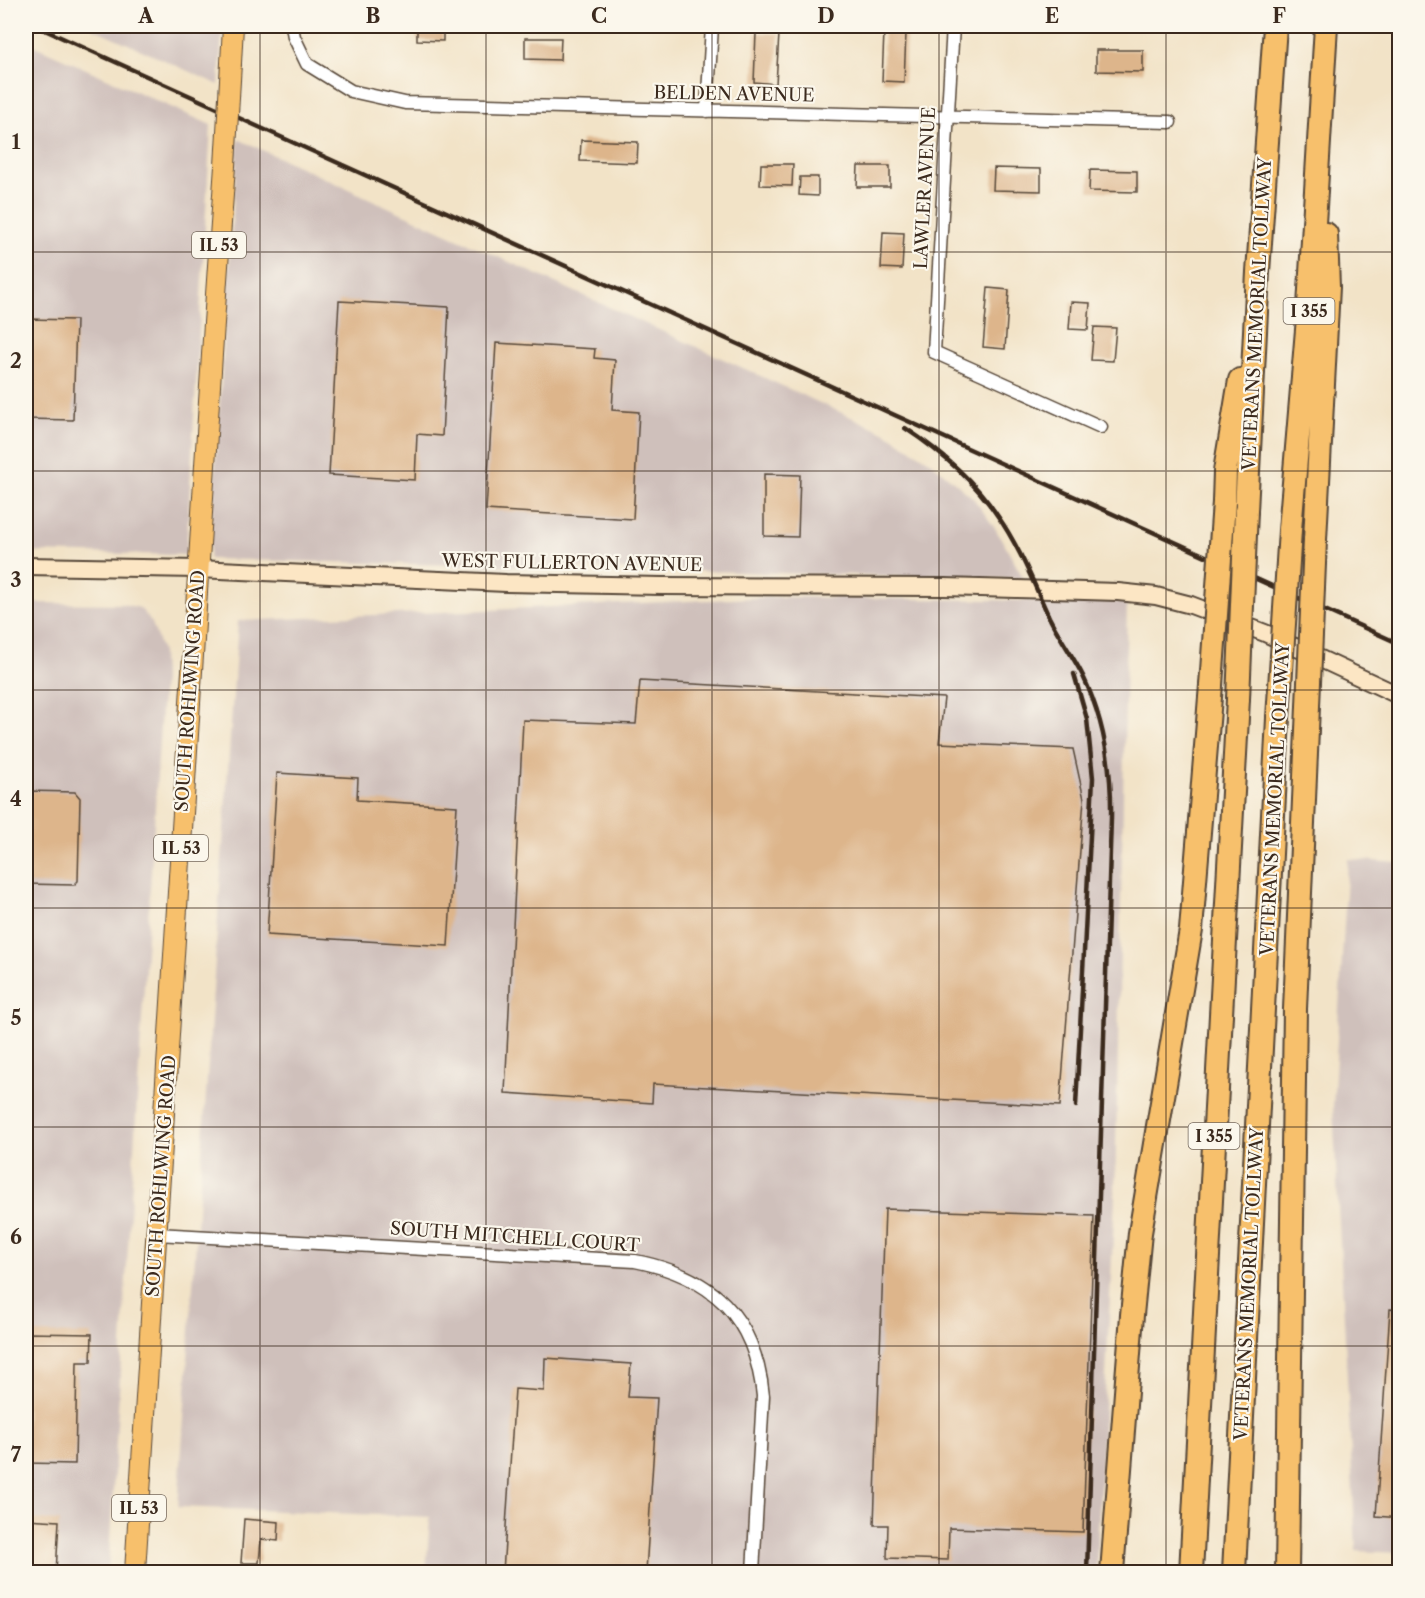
<svg xmlns="http://www.w3.org/2000/svg" width="1425" height="1598" viewBox="0 0 1425 1598" font-family="'Libre Caslon Text',serif">
  <style>
    .industrial { fill: #cfc0bb }
    .building { fill: #ddb58b }
    .lines { fill: none; stroke-linecap: round; stroke-linejoin: round }
    .street-casing { stroke: #564637; stroke-width: 15 }
    .secondary-casing { stroke: #564637; stroke-width: 20 }
    .primary-casing { stroke: #564637; stroke-width: 22 }
    .highway-casing { stroke: #564637; stroke-width: 26 }
    .street { stroke: #fff; stroke-width: 12 }
    .secondary { stroke: #fce6c4; stroke-width: 16 }
    .primary { stroke: #f7c06c; stroke-width: 20 }
    .highway { stroke: #f7c06c; stroke-width: 22 }
    .rail { stroke: #3b2a1e; stroke-width: 4.5 }
    .primary-bridge-casing { stroke: #564637; stroke-width: 22; stroke-linecap: butt }
    .highway-bridge-casing { stroke: #564637; stroke-width: 26; stroke-linecap: butt }
    .primary-bridge { stroke: #f7c06c; stroke-width: 20 }
    .highway-bridge { stroke: #f7c06c; stroke-width: 22 }
    .grid { fill: none; stroke: #3b2a1e; stroke-width: 1.5; stroke-opacity: 0.55 }
    .labels { text-anchor: middle; dominant-baseline: central; stroke-width: 4.5; stroke-linejoin: round; paint-order: stroke }
    .shield { fill: #fbf7ec; stroke: #75685c; stroke-width: 1.5 }
    .shield-label { font-size: 16px; font-weight: bold; fill: #3b2a1e }
    .street-label { font-size: 18px; fill: #3b2a1e; stroke: #fbf7ec }
    .neatline { fill: none; stroke: #3b2a1e; stroke-width: 2 }
    .grid-label { font-size: 20px; text-anchor: middle; font-weight: bold; fill: #3b2a1e }
  </style>
  <rect width="100%" height="100%" fill="#fbf7ec"/>
  <filter id="ink" filterUnits="userSpaceOnUse"><feTurbulence type="fractalNoise" baseFrequency=".0167" numOctaves="2"/><feDisplacementMap in="SourceGraphic" scale="12" xChannelSelector="R" yChannelSelector="G"/><feConvolveMatrix kernelMatrix="1 2 1 2 8 2 1 2 1" color-interpolation-filters="sRGB"/></filter>
  <filter id="wash" filterUnits="userSpaceOnUse"><feTurbulence type="fractalNoise" baseFrequency=".008" numOctaves="4" result="noise"/><feDisplacementMap in="SourceGraphic" scale="24" xChannelSelector="R" yChannelSelector="G"/><feGaussianBlur stdDeviation="1.35" result="paint"/><feColorMatrix in="noise" values="0 0 0 0 0 0 0 0 0 0 0 0 0 0 0 0 0 1.4 0 .05"/><feComposite in="paint" operator="in"/></filter>
  <g filter="url(#wash)">
    <rect width="100%" height="100%" fill="#f2e3c7"/>
    <path class="industrial" d="M 88,26 L 222,26 L 219,85 Z
      M 26,42 L 211,125 L 186,555 L 26,552 Z
      M 238,139 L 886,433 L 931,462 L 973,498 L 995,528 L 1024,579 L 209,559 Z
      M 777,597 L 1127,602 L 1115,1198 L 1096,1572 L 426,1572 L 430,1517 L 178,1507 L 238,621 Z
      M 26,603 L 122,604 L 140,608 L 152,623 L 162,652 L 163,678 L 108,1572 L 26,1572 Z
      M 1348,859 L 1399,863 L 1399,1553 L 1356,1551 L 1333,1107 Z"/>
    <g id="blocks">
      <path class="building" d="M 417,26 L 443,26 L 443,41 L 417,40 Z
        M 884,32 L 906,33 L 904,82 L 882,81 Z
        M 756,33 L 779,34 L 776,84 L 754,82 Z
        M 525,38 L 561,38 L 560,60 L 525,59 Z
        M 1096,50 L 1143,50 L 1143,72 L 1096,71 Z
        M 581,140 L 638,142 L 637,163 L 580,161 Z
        M 761,164 L 793,164 L 792,186 L 760,185 Z
        M 858,166 L 890,166 L 890,187 L 857,187 Z
        M 994,168 L 1041,169 L 1041,191 L 993,190 Z
        M 1090,170 L 1137,171 L 1137,192 L 1089,191 Z
        M 800,177 L 818,177 L 818,196 L 799,195 Z
        M 883,232 L 904,233 L 902,269 L 881,268 Z
        M 988,288 L 1009,290 L 1005,349 L 983,347 Z
        M 339,301 L 449,307 L 442,436 L 417,434 L 415,480 L 329,475 Z
        M 1071,302 L 1090,303 L 1088,330 L 1069,329 Z
        M 26,319 L 76,320 L 73,420 L 26,419 Z
        M 1094,327 L 1116,328 L 1113,361 L 1091,360 Z
        M 496,343 L 595,349 L 594,358 L 615,360 L 612,410 L 639,412 L 633,519 L 486,510 Z
        M 764,474 L 800,475 L 798,537 L 764,536 Z
        M 640,681 L 944,698 L 939,743 L 1073,749 L 1084,799 L 1060,1106 L 653,1084 L 652,1103 L 505,1093 L 523,720 L 636,724 Z
        M 277,773 L 358,778 L 357,800 L 457,806 L 448,946 L 267,935 Z
        M 26,791 L 75,792 L 80,798 L 78,881 L 74,885 L 26,884 Z
        M 885,1209 L 1094,1216 L 1083,1532 L 949,1528 L 948,1560 L 887,1558 L 888,1525 L 874,1525 Z
        M 1390,1309 L 1400,1310 L 1400,1518 L 1376,1516 Z
        M 26,1333 L 92,1334 L 91,1362 L 77,1362 L 75,1464 L 26,1463 Z
        M 545,1358 L 631,1364 L 628,1397 L 657,1398 L 646,1572 L 503,1572 L 515,1389 L 544,1391 Z
        M 26,1519 L 59,1521 L 56,1572 L 26,1572 Z
        M 244,1519 L 279,1522 L 278,1541 L 261,1539 L 259,1563 L 241,1563 Z"/>
    </g>
  </g>
  <g filter="url(#ink)">
    <use href="#blocks" fill-opacity="0" stroke="#564637" stroke-width="1.5"/>
    <g class="lines">
      <g class="street-casing">
        <path id="street" d="M 292,26 L 294,37 L 307,64 L 351,91 L 405,103 L 1170,122
          M 953,26 L 934,352 L 1101,427
          M 707,111 L 712,26
          M 157,1234 L 635,1261 C 712,1276 755,1316 763,1396 L 753,1572"/>
      </g>
      <g class="secondary-casing">
        <path id="secondary" d="M 26,566 L 198,569 L 506,583 L 662,586 L 944,587 L 1118,592 L 1156,596 L 1191,605 L 1265,633 L 1400,696"/>
      </g>
      <g class="primary-casing">
        <path id="primary" d="M 231,63 L 233,26
          M 135,1572 L 214,323 L 225,166"/>
      </g>
      <g class="highway-casing">
        <path id="highway" d="M 1224,502 L 1225,471 L 1240,380
          M 1246,511 L 1258,272 L 1275,26
          M 1290,530 L 1309,306 L 1326,26
          M 1315,540 L 1328,287 L 1326,234
          M 1112,1572 L 1132,1315 L 1140,1233 L 1191,930 L 1211,685
          M 1191,1572 L 1238,699
          M 1234,1572 L 1278,718
          M 1287,1572 L 1295,1009 L 1307,730"/>
      </g>
      <use href="#street" class="street"/>
      <use href="#secondary" class="secondary"/>
      <use href="#primary" class="primary"/>
      <use href="#highway" class="highway"/>
      <path class="rail" d="M 36,26 L 1400,644
        M 905,428 C 940,451 973,479 997,515 C 1019,546 1033,582 1049,617 C 1059,637 1073,656 1083,676 C 1105,722 1112,768 1111,818 L 1087,1572
        M 1074,674 L 1087,719 L 1093,778 L 1076,1106"/>
      <g class="primary-bridge-casing">
        <path id="primary-bridge" d="M 225,166 L 231,63"/>
      </g>
      <g class="highway-bridge-casing">
        <path id="highway-bridge" d="M 1211,685 L 1224,502
          M 1238,699 L 1246,511
          M 1278,718 L 1290,530
          M 1307,730 L 1315,540"/>
      </g>
      <use href="#primary-bridge" class="primary-bridge"/>
      <use href="#highway-bridge" class="highway-bridge"/>
    </g>
  </g>
  <path class="grid" d="M 260,26 L 260,1572M 486,26 L 486,1572M 712,26 L 712,1572M 939,26 L 939,1572M 1166,26 L 1166,1572M 26,252 L 1400,252M 26,471 L 1400,471M 26,690 L 1400,690M 26,908 L 1400,908M 26,1127 L 1400,1127M 26,1346 L 1400,1346"/>
  <g class="labels">
    <g class="shield">
      <rect x="192" y="232" width="54" height="26" rx="4.5"/>
      <rect x="1283.5" y="298" width="51" height="26" rx="4.5"/>
      <rect x="154" y="835" width="54" height="26" rx="4.5"/>
      <rect x="1188.5" y="1123" width="51" height="26" rx="4.5"/>
      <rect x="112" y="1495" width="54" height="26" rx="4.5"/>
    </g>
    <g class="shield-label">
      <text x="219" y="245">IL 53</text>
      <text x="1309" y="311">I 355</text>
      <text x="181" y="848">IL 53</text>
      <text x="1214" y="1136">I 355</text>
      <text x="139" y="1508">IL 53</text>
    </g>
    <g class="street-label">
      <text transform="translate(734 94) rotate(1)">BELDEN AVENUE</text>
      <text transform="translate(925 188) rotate(-87)">LAWLER AVENUE</text>
      <text transform="translate(1257 314) rotate(-87)">VETERANS MEMORIAL TOLLWAY</text>
      <text transform="translate(572 563) rotate(1)">WEST FULLERTON AVENUE</text>
      <text transform="translate(190 691) rotate(-86)">SOUTH ROHLWING ROAD</text>
      <text transform="translate(1275 799) rotate(-87)">VETERANS MEMORIAL TOLLWAY</text>
      <text transform="translate(161 1176) rotate(-86)">SOUTH ROHLWING ROAD</text>
      <text transform="translate(515 1237) rotate(4)">SOUTH MITCHELL COURT</text>
      <text transform="translate(1249 1284) rotate(-87)">VETERANS MEMORIAL TOLLWAY</text>
    </g>
  </g>
  <rect width="1425" height="1598" fill="none" stroke="#fbf7ec" stroke-width="66"/>
  <rect x="33" y="33" width="1359" height="1532" class="neatline"/>
  <g class="grid-label">
    <text x="146" y="23">A</text>
    <text x="373" y="23">B</text>
    <text x="599" y="23">C</text>
    <text x="826" y="23">D</text>
    <text x="1052" y="23">E</text>
    <text x="1279" y="23">F</text>
    <text x="16" y="149">1</text>
    <text x="16" y="368">2</text>
    <text x="16" y="587">3</text>
    <text x="16" y="806">4</text>
    <text x="16" y="1025">5</text>
    <text x="16" y="1244">6</text>
    <text x="16" y="1462">7</text>
  </g>
</svg>
